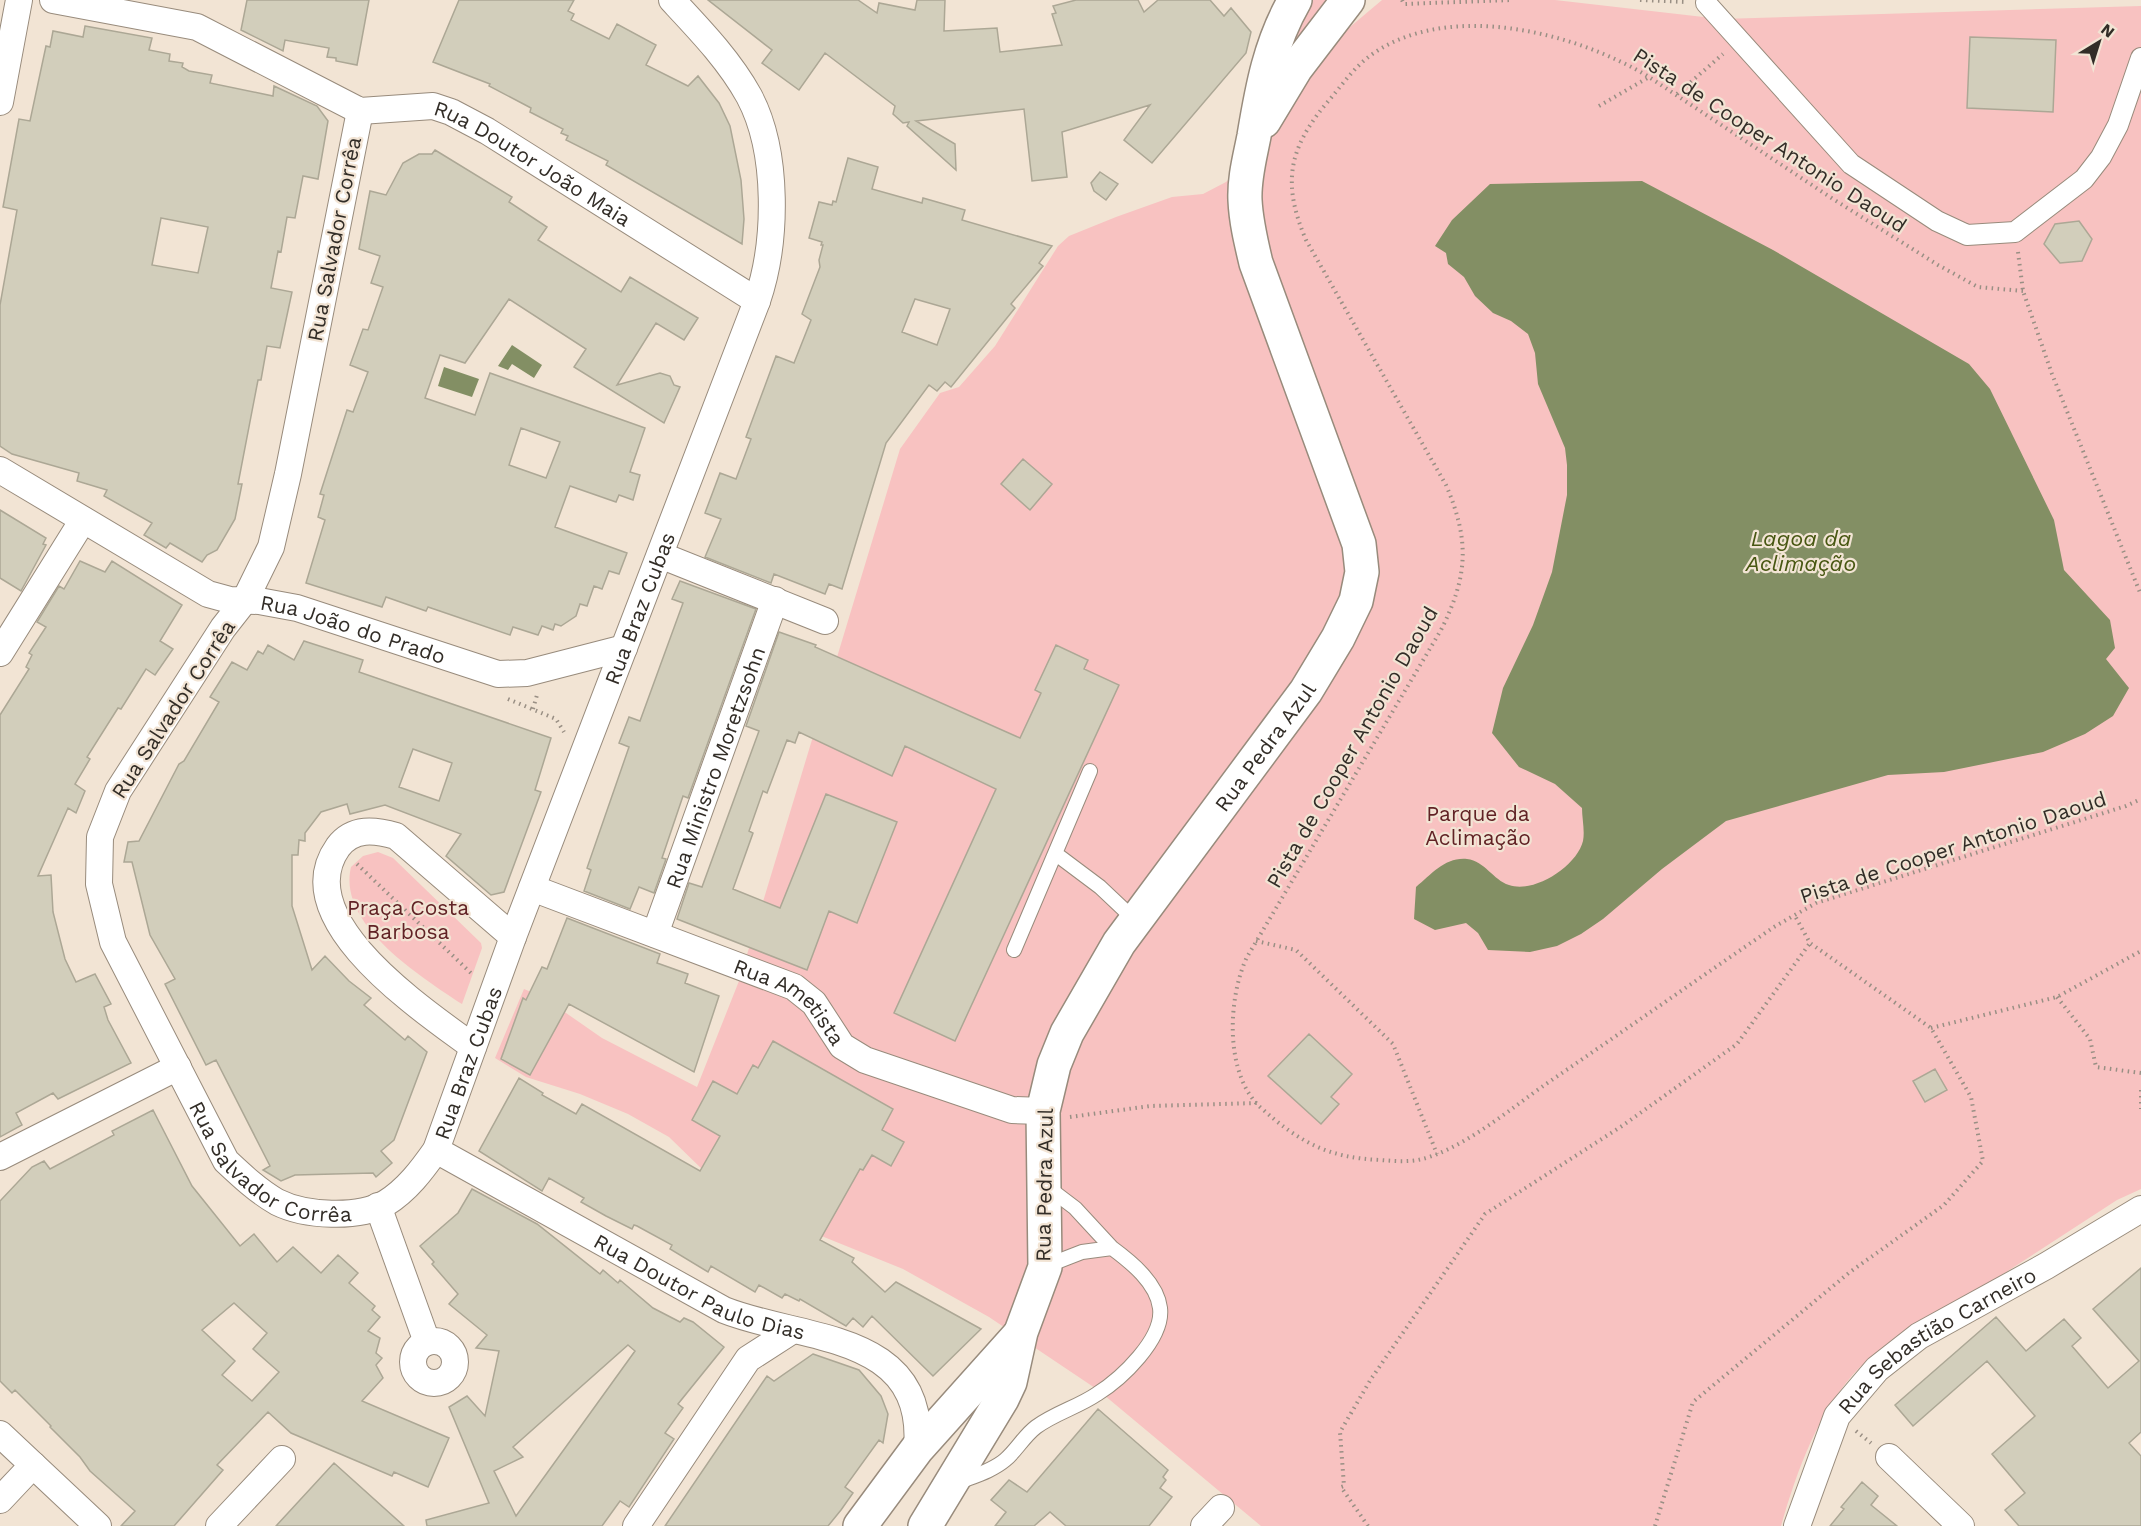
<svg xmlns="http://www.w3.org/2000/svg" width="2141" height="1526" viewBox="0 0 2141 1526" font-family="'Work Sans',sans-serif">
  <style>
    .green { fill: #f8c2c1 }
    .water { fill: #838f64 }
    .building { fill: #d2cebb; stroke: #aca795; stroke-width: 1.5; fill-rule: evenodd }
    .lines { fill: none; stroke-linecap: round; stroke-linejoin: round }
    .service-casing { stroke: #988b7c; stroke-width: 16 }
    .pedestrian-casing { stroke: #988b7c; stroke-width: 22 }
    .minor-casing { stroke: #988b7c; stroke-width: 28 }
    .tertiary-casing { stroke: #988b7c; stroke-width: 36 }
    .path { stroke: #998f84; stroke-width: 4; stroke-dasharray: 1.5 4.5; stroke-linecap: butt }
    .service { stroke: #fff; stroke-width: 14 }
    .pedestrian { stroke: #fff; stroke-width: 20 }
    .minor { stroke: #fff; stroke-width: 26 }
    .tertiary { stroke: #fff; stroke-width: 33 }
    .labels { text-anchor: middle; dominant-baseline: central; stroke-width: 4.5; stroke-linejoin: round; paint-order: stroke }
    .street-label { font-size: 21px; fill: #322d27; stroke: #f2e4d4 }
    .park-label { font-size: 21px; fill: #612225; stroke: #f2e4d4 }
    .water-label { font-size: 22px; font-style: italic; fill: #485712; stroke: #f2e4d4 }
  </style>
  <rect width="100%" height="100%" fill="#f2e4d4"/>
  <path class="green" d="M 1308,0 L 1334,0 L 1297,48 L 1283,52 Z
    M 1382,0 L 1555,0 L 1721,19 L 2141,6 L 2141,1189 L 2117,1200 L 1860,1367 C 1819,1409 1797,1470 1781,1526 L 1261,1526 L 1098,1390 L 989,1317 L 903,1269 L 819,1235 L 706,1173 L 669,1137 L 628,1114 L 580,1094 L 526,1077 L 495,1058 L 524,989 L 543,997 L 602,1038 L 697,1087 L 739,981 L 900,449 L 940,393 L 959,387 L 995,346 L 1058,246 L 1069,236 L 1116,217 L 1172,197 L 1203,194 L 1226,182 L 1260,150 L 1286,81 Z
    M 378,852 L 393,858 L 481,943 L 482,948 L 462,1004 C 422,977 337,925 351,867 L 363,856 Z"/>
  <path class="water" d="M 1642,181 L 1773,250 L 1969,364 L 1990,389 L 2054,520 L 2064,570 L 2110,620 L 2115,648 L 2106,659 L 2129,688 L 2113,716 L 2085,734 L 2043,752 L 1944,772 L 1888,775 L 1726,821 L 1662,869 L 1603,919 L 1581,934 L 1557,946 L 1530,952 L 1488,950 L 1478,933 L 1466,923 L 1435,930 L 1414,919 L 1416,887 C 1432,874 1445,857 1467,859 C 1485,861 1493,880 1509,885 C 1534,894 1577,866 1583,841 C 1585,831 1582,818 1582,808 L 1555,784 L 1519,767 L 1492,733 L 1503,688 L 1533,625 L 1552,572 L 1567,495 L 1567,465 L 1565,448 L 1538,384 L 1535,353 L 1528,334 L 1511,321 L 1493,313 L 1475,296 L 1464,277 L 1448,264 L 1446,253 L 1435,246 L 1452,220 L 1490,184 Z
    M 512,345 L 542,365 L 534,378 L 512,364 L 508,370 L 498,366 Z
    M 444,367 L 479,379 L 472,397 L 438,386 Z"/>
  <path class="building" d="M 247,0 L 369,0 L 357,65 L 336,61 L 336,58 L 327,57 L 329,48 L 285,40 L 283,51 L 241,30 Z
    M 459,0 L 574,0 L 568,11 L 574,14 L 571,20 L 609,39 L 617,24 L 656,45 L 646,65 L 688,86 L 698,76 L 719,103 L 730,126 L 741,180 L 744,219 L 742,244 L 606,165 L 608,161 L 566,140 L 568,136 L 561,133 L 563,129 L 530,112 L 531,108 L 489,86 L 490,84 L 433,62 Z
    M 708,0 L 858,0 L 877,13 L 879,3 L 915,10 L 917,0 L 945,0 L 944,31 L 997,28 L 1000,52 L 1062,45 L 1052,14 L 1056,13 L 1053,6 L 1076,0 L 1138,0 L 1144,12 L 1158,0 L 1210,0 L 1224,16 L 1231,8 L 1251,32 L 1246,53 L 1152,163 L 1124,140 L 1150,105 L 1062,132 L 1067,177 L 1032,181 L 1024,109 L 916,121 L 955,144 L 956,170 L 907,126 L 909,122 L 903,123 L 893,114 L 895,106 L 825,53 L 799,90 L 762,63 L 772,50 Z
    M 85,26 L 152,38 L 149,50 L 170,54 L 169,61 L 183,63 L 182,67 L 189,71 L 212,75 L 210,83 L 273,96 L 274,86 L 317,106 L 328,121 L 318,179 L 303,176 L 295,218 L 287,217 L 281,252 L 278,251 L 271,288 L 292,292 L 280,348 L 267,346 L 261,380 L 258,380 L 238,484 L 242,484 L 235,519 L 217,550 L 207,555 L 202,562 L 170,543 L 166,548 L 144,535 L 152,523 L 104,496 L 107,490 L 77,481 L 79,473 L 12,454 L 0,446 L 0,305 L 17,210 L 3,207 L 19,119 L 30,121 L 46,46 L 50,47 L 53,31 L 83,37 ZM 161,218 L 208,227 L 198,273 L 152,265 Z
    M 1970,37 L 2056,40 L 2053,112 L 1967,108 Z
    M 435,150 L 512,197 L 509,202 L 547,227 L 538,240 L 621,292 L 630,277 L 698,318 L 684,340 L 656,323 L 617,385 L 660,373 L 670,376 L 674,385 L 680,387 L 664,423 L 574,367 L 586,349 L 509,299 L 465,363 L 440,355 L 425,398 L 475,415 L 490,373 L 645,428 L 630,472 L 640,475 L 633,500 L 619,495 L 616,502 L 570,486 L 555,527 L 627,553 L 619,574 L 609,571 L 602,589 L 594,586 L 587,606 L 580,604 L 576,616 L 561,626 L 555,624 L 553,630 L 542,626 L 538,635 L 513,627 L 510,635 L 428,607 L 426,611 L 386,597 L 382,607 L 306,583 L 325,520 L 318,517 L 324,495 L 320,494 L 347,410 L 353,412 L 368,372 L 350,365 L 363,329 L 368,330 L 383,287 L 371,283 L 380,256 L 359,249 L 370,191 L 386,195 L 403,163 L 419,154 L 432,154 ZM 521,428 L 560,442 L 546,478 L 509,465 Z
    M 848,158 L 878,167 L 872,189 L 922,203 L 923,198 L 965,210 L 962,220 L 1052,246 L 1039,263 L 1043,266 L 1011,304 L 1015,308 L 951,387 L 945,382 L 937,391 L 929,385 L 886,443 L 842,589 L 829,584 L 825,594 L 774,574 L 771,583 L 705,557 L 721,519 L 705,513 L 720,473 L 736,479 L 751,439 L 746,437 L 776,356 L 794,363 L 811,320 L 802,314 L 820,267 L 819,260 L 823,245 L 821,245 L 822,242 L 809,238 L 819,202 L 832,205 L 833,201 L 836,202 ZM 915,299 L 950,309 L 937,345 L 902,332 Z
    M 1100,172 L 1118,184 L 1106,200 L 1094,191 L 1091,183 Z
    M 2079,221 L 2092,239 L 2082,261 L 2060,263 L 2044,244 L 2055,224 Z
    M 1023,459 L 1052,484 L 1030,510 L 1001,484 Z
    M 0,510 L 46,538 L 43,544 L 46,545 L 21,591 L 0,578 Z
    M 80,561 L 105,572 L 112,561 L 182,605 L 160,641 L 173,649 L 155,675 L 146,669 L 121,709 L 118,708 L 87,757 L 90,759 L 75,784 L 85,791 L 76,813 L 68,808 L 38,876 L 51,875 L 53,912 L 65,959 L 76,982 L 95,974 L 111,1004 L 104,1007 L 108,1020 L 131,1063 L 58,1099 L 53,1093 L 16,1113 L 22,1125 L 0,1137 L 0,715 L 29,669 L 26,667 L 32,655 L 29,653 L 46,627 L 37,622 L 59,586 L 64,589 Z
    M 680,581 L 756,609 L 688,798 L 683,796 L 662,858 L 666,859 L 654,893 L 639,887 L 630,909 L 584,891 L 591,870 L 587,868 L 629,747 L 619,743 L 629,717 L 640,721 L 683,603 L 672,599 Z
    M 779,632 L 816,645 L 815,647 L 1020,738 L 1041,693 L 1035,690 L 1056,645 L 1088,660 L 1084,669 L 1119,685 L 955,1041 L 894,1013 L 996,789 L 905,746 L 892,776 L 799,732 L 795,743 L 787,740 L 767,793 L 763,791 L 749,831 L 753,833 L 733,889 L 780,908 L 826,794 L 897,822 L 857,923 L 829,911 L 807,970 L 677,919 L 689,883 L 702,887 L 759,731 L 746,726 Z
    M 304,641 L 363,660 L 359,672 L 551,738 L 535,790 L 541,792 L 504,892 L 491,895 L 446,856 L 461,834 L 385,805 L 350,814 L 347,804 L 321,812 L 305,833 L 305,841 L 299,840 L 298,855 L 292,855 L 292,906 L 312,970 L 325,956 L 349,981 L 371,998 L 364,1005 L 405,1040 L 408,1036 L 427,1052 L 394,1140 L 381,1151 L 392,1163 L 376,1177 L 373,1173 L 295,1175 L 281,1181 L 263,1170 L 270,1166 L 216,1060 L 206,1065 L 165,984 L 175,979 L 150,935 L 132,862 L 124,862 L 128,842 L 139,841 L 179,764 L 184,761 L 219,702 L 210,697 L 232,662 L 247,670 L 258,651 L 263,654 L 268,645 L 294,660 ZM 413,749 L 452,763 L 439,801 L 399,787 Z
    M 567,918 L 660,954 L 657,963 L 688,974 L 685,983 L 719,996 L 694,1072 L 569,1004 L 530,1075 L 501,1059 L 523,998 L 526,1000 L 542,967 L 547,969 Z
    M 1309,1034 L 1352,1074 L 1331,1097 L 1339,1104 L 1321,1124 L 1268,1076 Z
    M 773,1041 L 893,1109 L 882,1130 L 904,1142 L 891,1166 L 872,1155 L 863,1170 L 860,1169 L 820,1240 L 854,1258 L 852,1262 L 885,1292 L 896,1282 L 981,1329 L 933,1376 L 872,1316 L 863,1327 L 853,1318 L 846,1326 L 800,1299 L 799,1301 L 785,1294 L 782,1298 L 759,1285 L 755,1292 L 711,1266 L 708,1272 L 670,1249 L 672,1245 L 637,1226 L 634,1225 L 632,1229 L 606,1216 L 581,1202 L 584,1198 L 549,1178 L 542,1191 L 479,1151 L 519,1078 L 543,1093 L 542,1095 L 576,1114 L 582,1104 L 700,1171 L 720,1136 L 692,1120 L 713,1081 L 737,1094 L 753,1065 L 758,1068 Z
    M 1935,1069 L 1947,1090 L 1925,1102 L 1913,1081 Z
    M 153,1110 L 192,1186 L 240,1246 L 254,1234 L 277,1262 L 293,1247 L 321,1273 L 338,1255 L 358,1273 L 349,1283 L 375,1306 L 372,1310 L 380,1317 L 368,1331 L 380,1338 L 376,1353 L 382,1358 L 376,1365 L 383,1378 L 362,1401 L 449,1438 L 428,1487 L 394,1472 L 392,1476 L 291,1433 L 268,1412 L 217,1465 L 223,1470 L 174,1526 L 121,1526 L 135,1511 L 90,1471 L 80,1457 L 50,1427 L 51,1426 L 15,1390 L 12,1393 L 0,1381 L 0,1201 L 32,1167 L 44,1161 L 50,1169 L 114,1135 L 112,1131 ZM 234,1303 L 267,1333 L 253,1349 L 279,1372 L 252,1401 L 222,1375 L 235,1361 L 202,1330 Z
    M 472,1189 L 537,1224 L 600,1274 L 603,1270 L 618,1283 L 620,1280 L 653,1308 L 680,1322 L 684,1318 L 693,1322 L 724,1347 L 678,1404 L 683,1408 L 665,1433 L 674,1439 L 629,1507 L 620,1501 L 602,1526 L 427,1526 L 426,1520 L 489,1503 L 449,1407 L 467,1396 L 485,1416 L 499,1351 L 476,1348 L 487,1335 L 449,1304 L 458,1294 L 432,1264 L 434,1262 L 420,1246 L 458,1213 ZM 628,1345 L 635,1351 L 516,1516 L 494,1471 L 523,1457 L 513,1447 Z
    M 2141,1268 L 2141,1432 L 2129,1443 L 2141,1456 L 2141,1526 L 2019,1526 L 2005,1510 L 2025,1493 L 1992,1454 L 2035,1416 L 1987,1361 L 1913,1426 L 1895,1405 L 1996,1317 L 2026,1351 L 2064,1319 L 2081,1338 L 2072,1346 L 2108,1388 L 2139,1361 L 2093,1309 Z
    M 813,1354 L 859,1370 L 881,1396 L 888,1414 L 883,1443 L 879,1440 L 845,1487 L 853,1493 L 841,1510 L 828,1526 L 665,1526 L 767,1376 L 774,1381 Z
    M 1098,1409 L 1168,1470 L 1163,1477 L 1166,1480 L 1160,1488 L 1172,1497 L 1149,1526 L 1066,1526 L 1050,1512 L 1034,1526 L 995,1526 L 1006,1512 L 991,1500 L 1009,1480 L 1027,1492 Z
    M 334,1463 L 404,1526 L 276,1526 Z
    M 1862,1482 L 1878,1496 L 1871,1505 L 1897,1526 L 1830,1526 L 1844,1509 L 1841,1507 Z"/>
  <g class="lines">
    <g class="service-casing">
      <path id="service" d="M 1056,854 L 1100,887 L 1136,921
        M 1014,950 L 1090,771
        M 1046,1186 L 1075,1208 L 1112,1248
        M 959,1482 C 974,1476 992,1471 1005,1460 C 1016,1451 1024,1436 1036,1427 C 1055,1413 1078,1407 1097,1394 C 1121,1379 1164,1339 1160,1308 C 1157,1283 1131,1262 1112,1248 L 1082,1252 L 1046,1266"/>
    </g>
    <g class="pedestrian-casing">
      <path id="pedestrian" d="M 1706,3 L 1851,164 L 1937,221 L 1967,235 L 2015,232 L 2084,179 L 2101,157 L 2118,125 L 2141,58"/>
    </g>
    <g class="minor-casing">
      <g id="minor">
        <path id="s1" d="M 53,0 L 197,27 L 360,111 L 433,106 L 451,112 L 487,131 L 757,301"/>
        <path d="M 0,102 L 19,0"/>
        <path id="s2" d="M 360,111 L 288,474 L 271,547 L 245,600 L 223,628 L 118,791 L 100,837 L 99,884 L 113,942 L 226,1161 C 242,1176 258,1191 277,1202 C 305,1216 358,1219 386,1203 C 407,1190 422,1170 436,1150 L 513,937 L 757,301 C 777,243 779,152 749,96 C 729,60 700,30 672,0"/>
        <path id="s3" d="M 0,470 L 208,594 L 230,600 L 259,601 L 297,608 L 498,674 L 527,673 L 624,648"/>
        <path d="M 660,555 L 825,621"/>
        <path d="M 0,653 L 83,520"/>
        <path id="s4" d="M 532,888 L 794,987 L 814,1003 L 842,1046 L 865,1060 L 1012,1110 L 1043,1111"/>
        <path id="s5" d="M 655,934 L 775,600"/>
        <path d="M 473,1047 C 425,1011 286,920 338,847 C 353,827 375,830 396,836 L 513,937"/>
        <path id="s6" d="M 436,1150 L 724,1310 C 801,1341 927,1331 917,1449"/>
        <path d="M 0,1157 L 178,1067"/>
        <path d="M 378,1206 L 427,1342"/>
        <circle cx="434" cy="1362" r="21"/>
        <path d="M 0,1434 L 98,1526"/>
        <path d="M 1889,1457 L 1961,1526"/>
        <path d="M 0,1500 L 33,1465"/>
        <path d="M 219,1526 L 282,1459"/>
        <path d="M 636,1526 L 748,1359 L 793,1330"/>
        <path d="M 1204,1526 L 1221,1508"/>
        <path id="s7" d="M 1797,1526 L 1837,1416 L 1877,1369 L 1919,1336 L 2046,1266 L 2141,1209"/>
      </g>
    </g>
    <g class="tertiary-casing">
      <g id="tertiary">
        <path d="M 1264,121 L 1296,68 L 1348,0"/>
        <path d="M 860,1526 L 917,1449 L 1020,1334"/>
        <path id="s8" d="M 925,1526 L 1002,1399 L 1010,1382 L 1021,1332 L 1045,1267 L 1043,1111 L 1054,1065 L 1067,1033 L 1119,943 L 1306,691 L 1338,638 L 1356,601 L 1362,572 L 1359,544 L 1256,263 C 1251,242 1246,222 1245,200 C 1244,178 1250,157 1254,136 C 1262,88 1270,43 1295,0"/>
      </g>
    </g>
    <path class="path" d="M 1402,0 L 1404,4 L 1512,0
      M 1640,0 L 1686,2
      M 1677,94 L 1723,54
      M 1599,106 L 1649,77
      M 2018,252 L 2023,291 L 2052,374 L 2141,595
      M 2023,291 L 1978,287 L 1938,265 L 1833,199 L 1649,77 C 1575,32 1448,0 1371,55 C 1353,68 1340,88 1325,105 C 1287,151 1283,186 1306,240 L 1446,485 C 1470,541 1468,576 1441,630 L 1247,957 C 1228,997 1224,1073 1260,1107 C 1299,1142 1328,1158 1381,1160 C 1393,1161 1406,1162 1418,1160 C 1461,1151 1510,1109 1546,1084 C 1622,1032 1698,979 1774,927 L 1816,903 L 2126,806 L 2141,799
      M 508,699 L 556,719 L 564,732
      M 533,709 L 537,695
      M 357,864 L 473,975
      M 1256,941 L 1296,950 L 1393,1044 L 1437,1154
      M 2057,997 L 2090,1039 L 2096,1067 L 2141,1073
      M 1931,1028 L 2057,997 L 2141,951
      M 2141,1090 L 2141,1109
      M 1070,1117 L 1150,1106 L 1257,1103
      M 1856,1431 L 1871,1443
      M 1368,1526 L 1341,1487 L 1344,1486 L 1340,1432 L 1371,1379 L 1485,1214 L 1622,1126 L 1737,1044 L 1810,943
      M 1655,1526 L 1693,1402 L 1850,1272 L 1944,1205 L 1983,1161 L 1971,1097 L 1931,1028 L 1810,943 L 1794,914"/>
    <use href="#service" class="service"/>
    <use href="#pedestrian" class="pedestrian"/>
    <use href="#minor" class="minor"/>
    <use href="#tertiary" class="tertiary"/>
  </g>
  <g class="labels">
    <g class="street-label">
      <text transform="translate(1770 140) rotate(33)">Pista de Cooper Antonio Daoud</text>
      <text stroke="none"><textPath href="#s1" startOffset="518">Rua Doutor João Maia</textPath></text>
      <text transform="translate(334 239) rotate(-79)">Rua Salvador Corrêa</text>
      <text stroke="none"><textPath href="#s2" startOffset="1966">Rua Braz Cubas</textPath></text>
      <text stroke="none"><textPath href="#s3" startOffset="392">Rua João do Prado</textPath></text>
      <text transform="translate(173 709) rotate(-57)">Rua Salvador Corrêa</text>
      <text stroke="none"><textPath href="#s8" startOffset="874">Rua Pedra Azul</textPath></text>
      <text transform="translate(1352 747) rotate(-60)">Pista de Cooper Antonio Daoud</text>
      <text stroke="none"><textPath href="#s5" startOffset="177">Rua Ministro Moretzsohn</textPath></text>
      <text transform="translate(1953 847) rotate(-18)">Pista de Cooper Antonio Daoud</text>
      <text stroke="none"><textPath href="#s4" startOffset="285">Rua Ametista</textPath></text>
      <text stroke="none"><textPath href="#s2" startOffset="1480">Rua Braz Cubas</textPath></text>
      <text stroke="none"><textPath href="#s2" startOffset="1174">Rua Salvador Corrêa</textPath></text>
      <text transform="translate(1044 1185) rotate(-89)">Rua Pedra Azul</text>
      <text stroke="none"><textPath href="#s6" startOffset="298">Rua Doutor Paulo Dias</textPath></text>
      <text stroke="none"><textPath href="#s7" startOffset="244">Rua Sebastião Carneiro</textPath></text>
    </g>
    <g class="park-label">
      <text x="1478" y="813">Parque da<tspan x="1478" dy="24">Aclimação</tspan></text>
      <text x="408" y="907">Praça Costa<tspan x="408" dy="24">Barbosa</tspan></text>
    </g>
    <g class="water-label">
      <text x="1801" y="538">Lagoa da<tspan x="1801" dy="25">Aclimação</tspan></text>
    </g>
  </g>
  <g transform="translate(2099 42) rotate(38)" stroke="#f2e4d4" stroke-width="4.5" paint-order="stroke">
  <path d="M0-4.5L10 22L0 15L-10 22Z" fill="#322d27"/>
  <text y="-9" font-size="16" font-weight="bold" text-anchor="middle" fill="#322d27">N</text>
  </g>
</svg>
